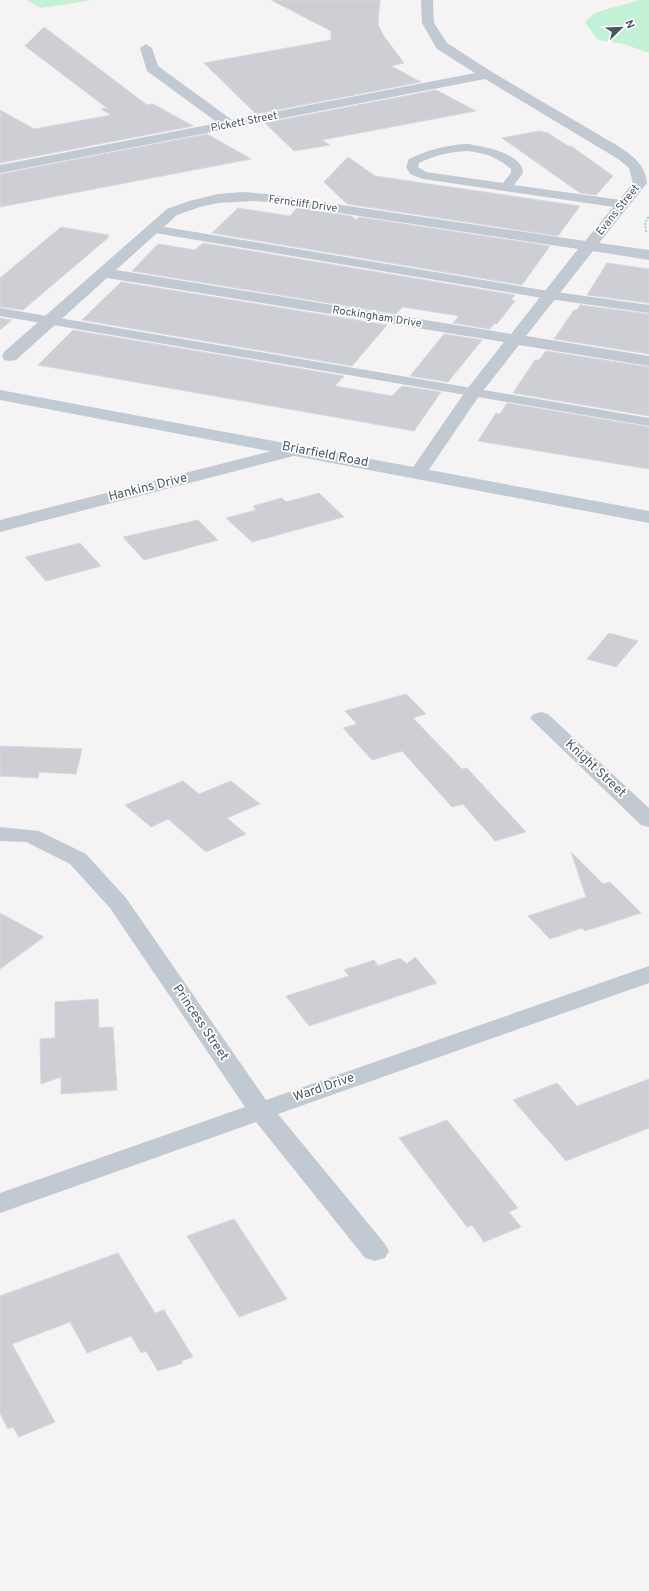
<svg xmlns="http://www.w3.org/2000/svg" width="649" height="1591" viewBox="0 0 649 1591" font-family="Overpass,sans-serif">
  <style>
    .green { fill: #c3f1d5 }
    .building { fill: #cdcfd5; stroke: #d7d9de }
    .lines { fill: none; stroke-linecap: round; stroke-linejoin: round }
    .path { stroke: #7ad0a6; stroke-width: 1.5; stroke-dasharray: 2 1.5; stroke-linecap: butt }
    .lane { fill: #c1cad2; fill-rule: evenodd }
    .street { fill: #c1cad2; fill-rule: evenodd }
    .secondary { fill: #c1cbd6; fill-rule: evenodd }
    .labels { text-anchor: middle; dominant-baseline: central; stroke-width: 3.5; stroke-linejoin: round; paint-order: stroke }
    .far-street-label { font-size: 11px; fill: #4a5661; stroke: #fff }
    .street-label { font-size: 13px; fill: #4a5661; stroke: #fff }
  </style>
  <rect width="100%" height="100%" fill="#f5f3f3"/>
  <path class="green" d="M 26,0 L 92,0 L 41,8 Z
    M 639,0 L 649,0 L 649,53 L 624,44 L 598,40 L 585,22 L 594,13 Z"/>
  <path class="building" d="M 271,0 L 380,0 L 378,24 L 383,35 L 404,63 L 391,66 L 421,82 L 256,114 L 204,63 L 331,40 L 331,31 Z
    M 44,27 L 147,105 L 153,104 L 193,126 L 0,163 L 0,110 L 34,129 L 111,115 L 101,109 L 107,108 L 25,46 Z
    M 436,90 L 476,111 L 322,140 L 330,145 L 294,151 L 265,123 Z
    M 539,131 L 548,133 L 568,146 L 571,146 L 613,176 L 596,195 L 580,193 L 502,138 Z
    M 207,134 L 251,159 L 0,207 L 0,174 Z
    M 348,157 L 375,176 L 580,206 L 558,236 L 347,204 L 324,182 Z
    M 238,208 L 290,216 L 297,208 L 351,216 L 357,220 L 359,217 L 550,246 L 522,285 L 212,233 Z
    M 61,227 L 109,235 L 107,236 L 109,237 L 23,310 L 0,307 L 0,278 Z
    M 203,243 L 515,295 L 511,300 L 515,301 L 497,324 L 495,323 L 490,329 L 453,323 L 459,316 L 403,307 L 396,314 L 132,271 L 158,244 L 195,250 Z
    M 607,263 L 649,269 L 649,303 L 587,295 Z
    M 121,282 L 387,325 L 352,366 L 82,320 Z
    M 580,305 L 649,314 L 649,354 L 554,339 L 574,310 L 577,310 Z
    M 0,318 L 12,320 L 0,330 Z
    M 73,330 L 344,376 L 335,386 L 392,396 L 402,386 L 441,392 L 414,431 L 38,365 Z
    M 444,334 L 482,340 L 448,382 L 410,376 Z
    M 546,351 L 649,367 L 649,416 L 513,393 L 535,360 L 539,360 Z
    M 507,403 L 649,427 L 649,469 L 478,441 L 496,413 L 500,414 Z
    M 319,493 L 344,517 L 252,542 L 226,518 L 256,510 L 253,506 L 282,498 L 286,502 Z
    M 198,520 L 218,540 L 144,560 L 123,537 Z
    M 80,543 L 101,566 L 46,581 L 25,557 Z
    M 609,633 L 638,641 L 616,667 L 587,659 Z
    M 406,694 L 426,714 L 413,718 L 462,769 L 467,768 L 526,832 L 495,841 L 463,804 L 452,807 L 402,751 L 372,760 L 343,728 L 357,724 L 345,711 Z
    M 0,746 L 82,749 L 76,774 L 39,772 L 38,778 L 0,776 Z
    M 183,781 L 199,794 L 231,781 L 260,804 L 227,818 L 246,834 L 206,852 L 168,819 L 151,827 L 125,805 Z
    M 571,852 L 603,884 L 610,882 L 641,913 L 585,931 L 582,928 L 550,939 L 528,916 L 586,897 Z
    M 0,913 L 44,937 L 0,969 Z
    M 415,957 L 437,983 L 309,1026 L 286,996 L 349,976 L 344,970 L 374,960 L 378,966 L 400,958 L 407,964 Z
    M 98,999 L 99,1028 L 113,1027 L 117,1090 L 61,1094 L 61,1077 L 41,1084 L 40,1039 L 55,1038 L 55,1002 Z
    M 649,1079 L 649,1128 L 566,1161 L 513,1100 L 557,1083 L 577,1106 Z
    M 447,1120 L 518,1208 L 509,1212 L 521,1227 L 484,1242 L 472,1225 L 467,1227 L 399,1138 Z
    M 234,1219 L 287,1299 L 239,1317 L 187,1236 Z
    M 118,1253 L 155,1313 L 164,1310 L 193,1357 L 181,1361 L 183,1363 L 158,1371 L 146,1351 L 141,1353 L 131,1336 L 87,1353 L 70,1322 L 12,1344 L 55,1422 L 19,1437 L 13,1427 L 8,1429 L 0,1413 L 0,1296 Z"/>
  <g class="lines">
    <path class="path" d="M 646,232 L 645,223 L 649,216"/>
    <path class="lane" d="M 467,144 C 482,146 523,153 523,173 L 514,185 L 621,200 L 627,204 L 621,208 L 423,179 L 410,174 L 406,167 L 409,159 C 428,150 446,145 467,144 ZM 467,151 C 485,153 497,157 511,169 L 511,173 L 503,183 L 426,172 L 418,167 L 419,163 C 435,155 449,152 467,151 Z
      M 153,225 L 549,291 L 649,305 L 649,313 L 549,299 L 149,232 L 147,229 Z
      M 0,308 L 649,418 L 649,426 L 0,316 Z"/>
    <path class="street" d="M 421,0 L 433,0 L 434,23 L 447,43 L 492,72 L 618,146 C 633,156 645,164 647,183 L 599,243 L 649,250 L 649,260 L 593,251 L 526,336 L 649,356 L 649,366 L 519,345 L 479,396 L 424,477 L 418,478 L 412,477 L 409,473 L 467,389 L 504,342 L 107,278 L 16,360 L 10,361 L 4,360 L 2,356 L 4,352 L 167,209 L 189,201 L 218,194 L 243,192 L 267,194 L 585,241 L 633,183 L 629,168 L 618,159 L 485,79 L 0,173 L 0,165 L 218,123 L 147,71 L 140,48 L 146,44 L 152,48 L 158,66 L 232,120 L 475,73 L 437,49 L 422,23 ZM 255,201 L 267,202 L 578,249 L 511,334 L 116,270 L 177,215 L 200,207 L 218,203 Z
      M 295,445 L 301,446 L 304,450 L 301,454 L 0,532 L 0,520 Z
      M 541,712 L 548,714 L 649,808 L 649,827 L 641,825 L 534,722 L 530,718 L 534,714 Z
      M 0,827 L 39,831 L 86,854 L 126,898 L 266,1100 L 649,966 L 649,983 L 278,1114 L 385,1244 L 389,1251 L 385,1258 L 375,1261 L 365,1258 L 256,1122 L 0,1213 L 0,1193 L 245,1107 L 110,908 L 70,864 L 26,842 L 0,841 Z"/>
    <path class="secondary" d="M 0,390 L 649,511 L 649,523 L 0,400 Z"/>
  </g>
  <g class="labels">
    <g class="far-street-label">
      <text transform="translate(244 122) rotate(-11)">Pickett Street</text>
      <text transform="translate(303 204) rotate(8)">Ferncliff Drive</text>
      <text transform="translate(618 210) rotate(-51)">Evans Street</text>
      <text transform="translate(377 317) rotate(9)">Rockingham Drive</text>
    </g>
    <g class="street-label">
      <text transform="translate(325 455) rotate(11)">Briarfield Road</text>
      <text transform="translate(148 488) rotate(-14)">Hankins Drive</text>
      <text transform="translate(595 769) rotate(43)">Knight Street</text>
      <text transform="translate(200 1023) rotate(56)">Princess Street</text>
      <text transform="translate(324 1088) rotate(-19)">Ward Drive</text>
    </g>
  </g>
  <g transform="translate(621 28) rotate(67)" stroke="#ffffff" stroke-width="3" paint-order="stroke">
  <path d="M0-3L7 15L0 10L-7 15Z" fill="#4a5661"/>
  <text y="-6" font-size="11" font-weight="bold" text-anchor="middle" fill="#4a5661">N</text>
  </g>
</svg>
